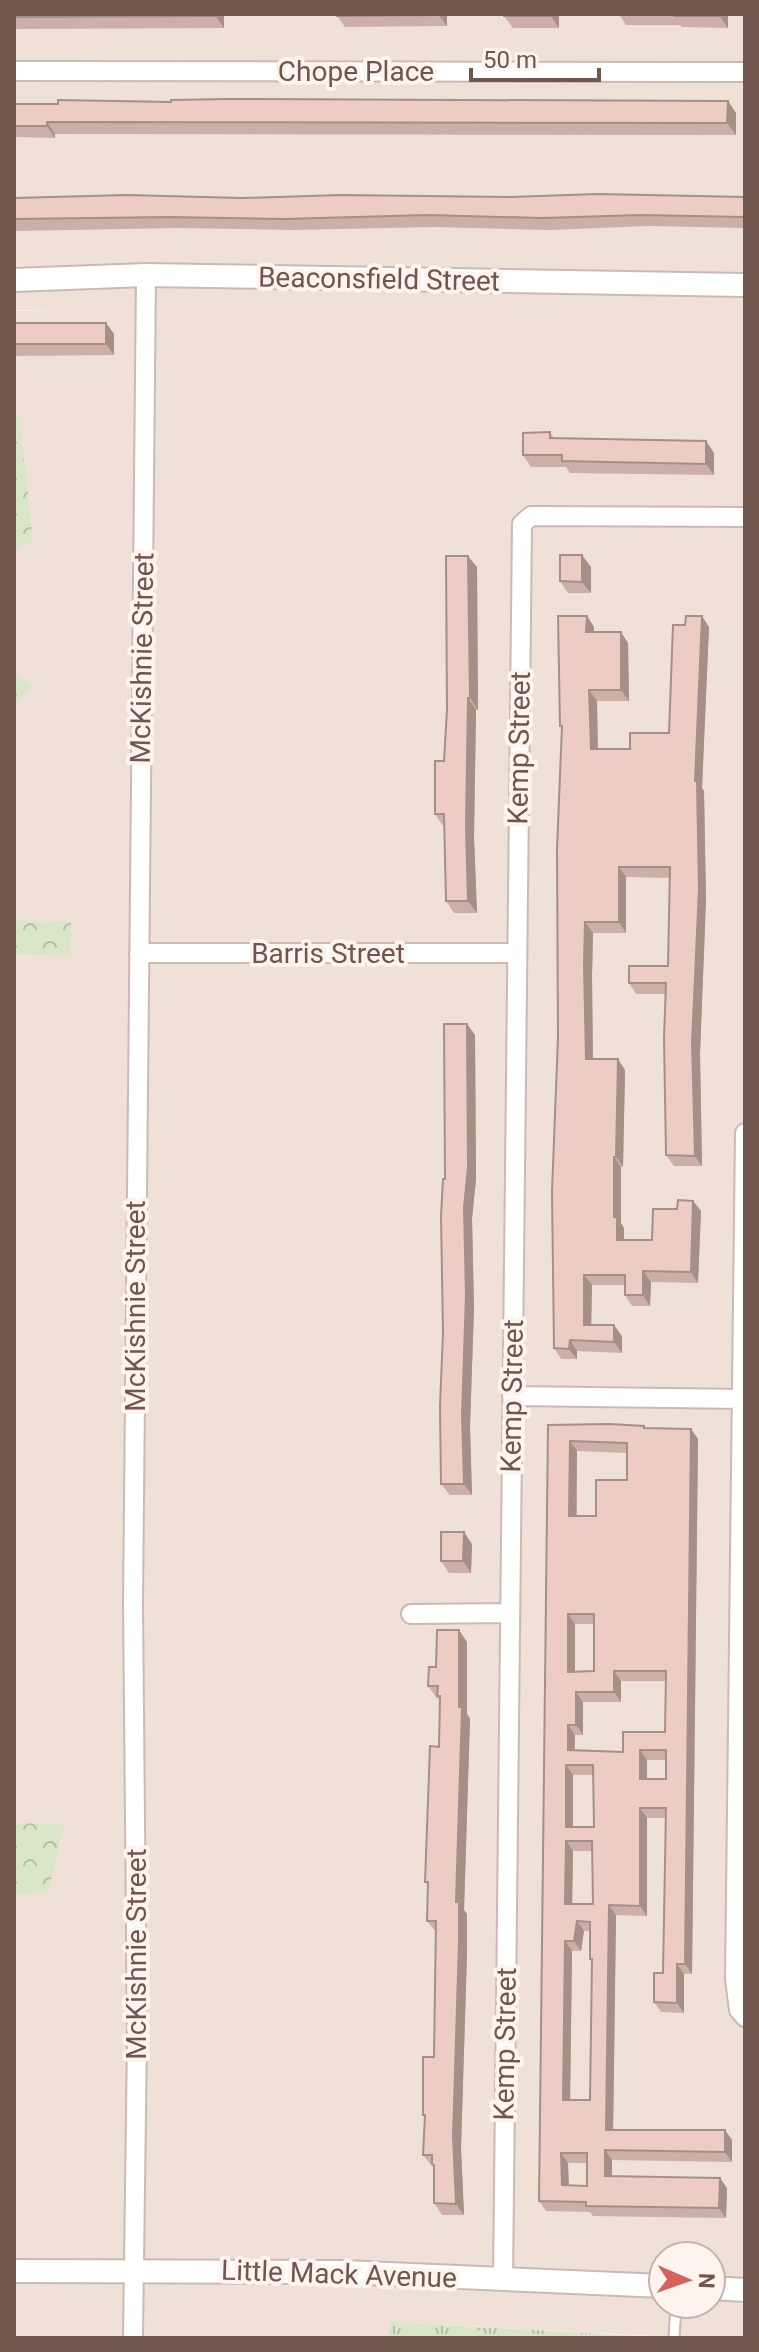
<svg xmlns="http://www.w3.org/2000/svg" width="759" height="2352" viewBox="0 0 759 2352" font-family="Roboto,sans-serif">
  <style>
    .residential { fill: #f0e1d8; fill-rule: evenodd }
    .forest { fill: url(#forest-crowns) }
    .park { fill: url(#park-tufts) }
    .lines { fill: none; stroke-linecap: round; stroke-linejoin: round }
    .service-casing { stroke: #ccb9b3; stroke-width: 13 }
    .minor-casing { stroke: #ccb9b3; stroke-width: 22 }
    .tertiary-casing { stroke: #ccb9b3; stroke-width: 26 }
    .path { stroke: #d0afa7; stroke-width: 3; stroke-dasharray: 2 6; stroke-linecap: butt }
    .service { stroke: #fff; stroke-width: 9 }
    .minor { stroke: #fff; stroke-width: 18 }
    .tertiary { stroke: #fff; stroke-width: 22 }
    .wall { fill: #cbafa8; fill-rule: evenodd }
    .shaded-wall { fill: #a58f88 }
    .building { fill: #ecccc3; stroke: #a58f88; stroke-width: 2; fill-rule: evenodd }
    .labels { text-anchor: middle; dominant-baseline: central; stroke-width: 8; stroke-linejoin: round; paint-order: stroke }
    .street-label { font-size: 28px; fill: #71554f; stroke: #fdf4ee }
  </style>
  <defs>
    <pattern id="forest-crowns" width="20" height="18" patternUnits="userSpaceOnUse" patternTransform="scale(2)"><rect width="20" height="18" fill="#dae6c8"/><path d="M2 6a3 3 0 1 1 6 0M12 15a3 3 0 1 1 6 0" fill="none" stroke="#b5bda5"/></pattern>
    <pattern id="park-tufts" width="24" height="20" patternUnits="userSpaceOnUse" patternTransform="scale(2)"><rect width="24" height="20" fill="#dae6c8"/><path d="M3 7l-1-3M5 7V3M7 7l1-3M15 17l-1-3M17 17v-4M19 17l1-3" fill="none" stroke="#b5bda5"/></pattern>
  </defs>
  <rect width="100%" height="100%" fill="#faf0e8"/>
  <path class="residential" d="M 14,14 L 745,14 L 745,2338 L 692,2338 L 390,2322 L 390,2338 L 14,2338 L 14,311 L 68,311 L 14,310 ZM 663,2256 L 711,2256 L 711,2304 L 663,2304 Z"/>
  <path class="forest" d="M 19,413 L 33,541 L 14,550 L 14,414 Z
    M 14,673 L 34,685 L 14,705 Z
    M 14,920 L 71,922 L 70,956 L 14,953 Z
    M 14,1823 L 64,1824 L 48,1892 L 14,1895 Z"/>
  <path class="park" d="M 390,2322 L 676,2338 L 390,2338 Z"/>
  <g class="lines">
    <g class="service-casing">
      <path id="service" d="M 674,2338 L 676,2304"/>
    </g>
    <g class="minor-casing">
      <path id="minor" d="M 14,71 L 745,72
        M 139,953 L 517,953
        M 745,1133 L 735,1979 L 739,2010 L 745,2017
        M 512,1396 L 745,1399
        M 411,1614 L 510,1613
        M 503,2280 L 522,524 L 531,516 L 745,517
        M 133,2338 L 137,2038 L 133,1602 L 146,275"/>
    </g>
    <g class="tertiary-casing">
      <path id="tertiary" d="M 14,280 L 146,275 L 745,285
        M 14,2271 L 343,2272 L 663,2286
        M 711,2288 L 745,2290"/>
    </g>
    <path class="path" d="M 478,2338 L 479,2328"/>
    <use href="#service" class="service"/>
    <use href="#minor" class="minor"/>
    <use href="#tertiary" class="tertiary"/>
  </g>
  <path class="wall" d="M 14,14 L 224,14 L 224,28 L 14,29 Z
    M 447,14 L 447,26 L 345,27 L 337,16 Z
    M 559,14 L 559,28 L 513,28 L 504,16 Z
    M 619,14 L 728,14 L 728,28 L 682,27 L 680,25 L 626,25 Z
    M 728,101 L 736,113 L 736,135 L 55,134 L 55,138 L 14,137 L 14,104 L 171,102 Z
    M 745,197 L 745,228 L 649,226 L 550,230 L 435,227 L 292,230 L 178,228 L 14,231 L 14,198 Z
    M 14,323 L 106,323 L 114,334 L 114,355 L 14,356 Z
    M 550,432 L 554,438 L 706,441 L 714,453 L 714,475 L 570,473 L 566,467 L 531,467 L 523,455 Z
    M 477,567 L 478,710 L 476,710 L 474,837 L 477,913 L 454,913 L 446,901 L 445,826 L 443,826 L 435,814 Z
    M 591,567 L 591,593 L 568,593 L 560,581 Z
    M 587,616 L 594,627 L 594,632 L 628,643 L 629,701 L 597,701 L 598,749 L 630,749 L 669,733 L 709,627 L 702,788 L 704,791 L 706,900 L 700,1054 L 702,1166 L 674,1166 L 666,1155 L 666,994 L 636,994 L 629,983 L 668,966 L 670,878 L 626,877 L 626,933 L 593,933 L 592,976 L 593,1059 L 625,1070 L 623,1167 L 621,1167 L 621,1223 L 624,1228 L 624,1240 L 652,1240 L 677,1209 L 693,1201 L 701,1211 L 698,1283 L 651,1282 L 650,1306 L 632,1306 L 625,1295 L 625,1285 L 592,1285 L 591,1325 L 622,1336 L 622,1353 L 577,1351 L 577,1359 L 561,1359 L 554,1348 L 562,729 L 560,726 Z
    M 467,1024 L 475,1035 L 476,1179 L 472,1219 L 474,1307 L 470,1427 L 472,1495 L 450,1495 L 441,1484 L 445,1179 Z
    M 548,1425 L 646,1428 L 698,1439 L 692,1974 L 684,1974 L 684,2013 L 661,2012 L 654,2002 L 663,1973 L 666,1818 L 647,1818 L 647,1916 L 616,1915 L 613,2130 L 725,2130 L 732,2140 L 732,2162 L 612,2160 L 612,2176 L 727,2188 L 726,2218 L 593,2216 L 590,2212 L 546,2211 L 539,2201 ZM 577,1451 L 627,1453 L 627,1480 L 596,1516 L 577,1516 ZM 575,1624 L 594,1624 L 594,1671 L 575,1672 ZM 621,1681 L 666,1681 L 665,1732 L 623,1752 L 575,1751 L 575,1735 L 583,1735 L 583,1702 L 621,1702 ZM 647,1760 L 666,1760 L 666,1779 L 647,1779 ZM 573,1775 L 593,1775 L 594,1827 L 573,1827 ZM 573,1851 L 592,1851 L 593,1904 L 572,1904 ZM 584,1931 L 590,1931 L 590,1959 L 592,1962 L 590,2100 L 570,2100 L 572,1951 L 581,1951 ZM 568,2163 L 587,2163 L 587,2186 L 569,2185 Z
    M 472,1544 L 471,1573 L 449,1573 L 441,1561 Z
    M 459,1630 L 467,1642 L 467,1714 L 470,1719 L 464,1910 L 467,1914 L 467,1953 L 461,2148 L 464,2215 L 442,2215 L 434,2203 L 434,2167 L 432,2166 L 423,2155 L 425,2118 L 423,2115 L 434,2057 L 436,1970 L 436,1932 L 427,1921 L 428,1886 L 425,1882 L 439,1747 L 440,1700 L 437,1698 L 428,1686 L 436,1667 Z"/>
  <path class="shaded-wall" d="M 216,14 L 224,14 L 224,28 L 216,16 Z
    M 439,14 L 447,14 L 447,26 L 439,15 Z
    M 551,14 L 559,14 L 559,28 L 551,16 Z
    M 720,14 L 728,14 L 728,28 L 720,16 Z
    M 728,101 L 736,113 L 736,135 L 727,123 Z
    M 47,122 L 55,134 L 55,138 L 47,126 Z
    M 106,323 L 114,334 L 114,355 L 106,344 Z
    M 706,441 L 714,453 L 714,475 L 706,464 Z
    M 582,555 L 591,567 L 591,593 L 582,582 Z
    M 468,556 L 477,567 L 478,710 L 470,698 Z
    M 587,616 L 594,627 L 594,643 L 586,632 Z
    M 702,616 L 709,627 L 702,788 L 704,791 L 706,900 L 700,1054 L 702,1166 L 695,1156 L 692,1043 L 695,781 Z
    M 621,632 L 628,643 L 629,701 L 621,690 Z
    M 589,690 L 597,701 L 598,760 L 591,749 Z
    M 468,698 L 476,710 L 474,837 L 477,913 L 468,901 L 466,826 Z
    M 619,867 L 626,877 L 626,933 L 619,922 Z
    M 585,922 L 593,933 L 592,976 L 593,1070 L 586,1059 L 584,965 Z
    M 467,1024 L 475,1035 L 476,1179 L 472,1219 L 474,1307 L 470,1427 L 472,1495 L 464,1484 L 462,1415 Z
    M 618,1059 L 625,1070 L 623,1167 L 616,1157 Z
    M 614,1157 L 621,1167 L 621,1223 L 624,1228 L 624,1250 L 617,1240 L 614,1217 Z
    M 693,1201 L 701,1211 L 698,1283 L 691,1272 Z
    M 643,1271 L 651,1282 L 650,1306 L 643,1295 Z
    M 584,1275 L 592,1285 L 591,1336 L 584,1325 Z
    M 614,1325 L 622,1336 L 622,1353 L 614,1342 Z
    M 570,1340 L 577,1351 L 577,1359 L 569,1349 Z
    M 691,1429 L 698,1439 L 692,1974 L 685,1964 Z
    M 570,1441 L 577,1451 L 576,1526 L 569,1516 Z
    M 464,1532 L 472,1544 L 471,1573 L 463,1561 Z
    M 568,1614 L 575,1624 L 575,1682 L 568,1672 Z
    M 459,1630 L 467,1642 L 467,1714 L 470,1719 L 464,1910 L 467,1914 L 467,1953 L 461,2148 L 464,2215 L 456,2204 L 453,2136 L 459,1707 Z
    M 614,1671 L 621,1681 L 621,1702 L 614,1692 Z
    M 576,1692 L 583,1702 L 583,1735 L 576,1725 Z
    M 568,1725 L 575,1735 L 574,1760 L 568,1750 Z
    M 640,1750 L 647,1760 L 647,1789 L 640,1779 Z
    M 566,1765 L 573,1775 L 573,1837 L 566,1827 Z
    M 640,1808 L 647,1818 L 647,1916 L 640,1906 Z
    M 566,1841 L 573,1851 L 572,1914 L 565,1904 Z
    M 609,1905 L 616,1915 L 613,2140 L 606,2130 Z
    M 577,1921 L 584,1931 L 581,1951 L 574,1941 Z
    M 565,1941 L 572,1951 L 570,2110 L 563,2100 Z
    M 677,1964 L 684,1974 L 684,2013 L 677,2003 Z
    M 725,2130 L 732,2140 L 732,2162 L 725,2152 Z
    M 605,2150 L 612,2160 L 612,2186 L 605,2176 Z
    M 561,2153 L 568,2163 L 569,2195 L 562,2185 Z
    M 720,2178 L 727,2188 L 726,2218 L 719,2208 Z"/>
  <path class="building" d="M 14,14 L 216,14 L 216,16 L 14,17 Z
    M 337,14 L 439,14 L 439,15 L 337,16 Z
    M 504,14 L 551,14 L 551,16 L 504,16 Z
    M 674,14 L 720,14 L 720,16 L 674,16 Z
    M 227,99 L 728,101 L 727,123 L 47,122 L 47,126 L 14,126 L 14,104 L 58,104 L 58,100 L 171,102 L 171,100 Z
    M 598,194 L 745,197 L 745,217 L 641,215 L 542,218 L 427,215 L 284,219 L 170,217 L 14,219 L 14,198 L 127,195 L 242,198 L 341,195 L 510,197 Z
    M 14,323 L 106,323 L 106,344 L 14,344 Z
    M 550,432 L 550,438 L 706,441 L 706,464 L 562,461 L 562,455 L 523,455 L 523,433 Z
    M 560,555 L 582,555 L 582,582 L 560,581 Z
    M 446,556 L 468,556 L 470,698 L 468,698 L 466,826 L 468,901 L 446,901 L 444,814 L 435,814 L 435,761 L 444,761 L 447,710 Z
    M 558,616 L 587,616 L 586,632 L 621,632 L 621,690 L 589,690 L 591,749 L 630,749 L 630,733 L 669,733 L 673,625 L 685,625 L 686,616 L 702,616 L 695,781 L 697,781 L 699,889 L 692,1043 L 695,1156 L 666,1155 L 664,1038 L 666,983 L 629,983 L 629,966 L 668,966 L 670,867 L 619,867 L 619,922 L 585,922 L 584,965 L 586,1059 L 618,1059 L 616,1157 L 614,1157 L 614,1217 L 617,1217 L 617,1240 L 652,1240 L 653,1209 L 677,1209 L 678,1200 L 693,1201 L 691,1272 L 643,1271 L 643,1295 L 625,1295 L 625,1275 L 584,1275 L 584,1325 L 614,1325 L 614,1342 L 570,1340 L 569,1349 L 554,1348 L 552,1192 L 558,1037 L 557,849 L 562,726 L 560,726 Z
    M 444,1024 L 467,1024 L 468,1167 L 464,1208 L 466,1295 L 462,1415 L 464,1484 L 441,1484 L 440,1406 L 443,1333 L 441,1216 L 443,1179 L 445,1179 Z
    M 610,1424 L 644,1426 L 644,1428 L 691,1429 L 685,1964 L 677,1964 L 677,2003 L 654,2002 L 654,1973 L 663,1973 L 666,1808 L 640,1808 L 640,1906 L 609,1905 L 606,2130 L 725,2130 L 725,2152 L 605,2150 L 605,2176 L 720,2178 L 719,2208 L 586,2206 L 586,2202 L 539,2201 L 548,1425 ZM 570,1441 L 627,1443 L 627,1480 L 596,1480 L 596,1516 L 569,1516 ZM 568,1614 L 594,1614 L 594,1671 L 568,1672 ZM 614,1671 L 666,1671 L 665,1732 L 623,1732 L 623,1752 L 568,1750 L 568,1725 L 576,1725 L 576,1692 L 614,1692 ZM 640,1750 L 666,1750 L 666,1779 L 640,1779 ZM 566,1765 L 593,1765 L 594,1827 L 566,1827 ZM 566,1841 L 592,1841 L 593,1904 L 565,1904 ZM 577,1921 L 590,1922 L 590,1959 L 592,1959 L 590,2100 L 563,2100 L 565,1941 L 574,1941 ZM 561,2153 L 587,2153 L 587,2186 L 562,2185 Z
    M 441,1532 L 464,1532 L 463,1561 L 441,1561 Z
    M 437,1630 L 459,1630 L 459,1707 L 462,1707 L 456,1902 L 459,1902 L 459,1942 L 453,2136 L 456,2204 L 434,2203 L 434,2165 L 432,2164 L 432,2155 L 423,2155 L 425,2115 L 423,2115 L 423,2057 L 434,2057 L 436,1921 L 427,1921 L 428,1882 L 425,1882 L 430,1746 L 439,1747 L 440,1696 L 437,1696 L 438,1686 L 428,1686 L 429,1667 L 436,1667 Z"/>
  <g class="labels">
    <g class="street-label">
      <text x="356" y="71">Chope Place</text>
      <text transform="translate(379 279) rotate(1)">Beaconsfield Street</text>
      <text transform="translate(142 658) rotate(-89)">McKishnie Street</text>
      <text transform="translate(519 748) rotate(-89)">Kemp Street</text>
      <text x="328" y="953">Barris Street</text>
      <text transform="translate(135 1306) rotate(-90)">McKishnie Street</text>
      <text transform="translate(512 1396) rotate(-89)">Kemp Street</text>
      <text transform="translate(136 1954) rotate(-90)">McKishnie Street</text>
      <text transform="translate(505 2044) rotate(-89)">Kemp Street</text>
      <text transform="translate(339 2274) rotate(2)">Little Mack Avenue</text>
    </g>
  </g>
  <rect width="759" height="2352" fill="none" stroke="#71554f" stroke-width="32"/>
  <g transform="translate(687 2280) rotate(92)"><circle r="38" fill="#fdf4ee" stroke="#c5b4ae" stroke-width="2"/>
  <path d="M0-6L14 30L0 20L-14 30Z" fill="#d4625d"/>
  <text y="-12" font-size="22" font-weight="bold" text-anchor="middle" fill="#71554f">N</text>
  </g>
  <path d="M471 68v12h128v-12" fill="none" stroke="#71554f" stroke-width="4"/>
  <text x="483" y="68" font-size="24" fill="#71554f" stroke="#fdf4ee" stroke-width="6" paint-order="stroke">50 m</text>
</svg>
